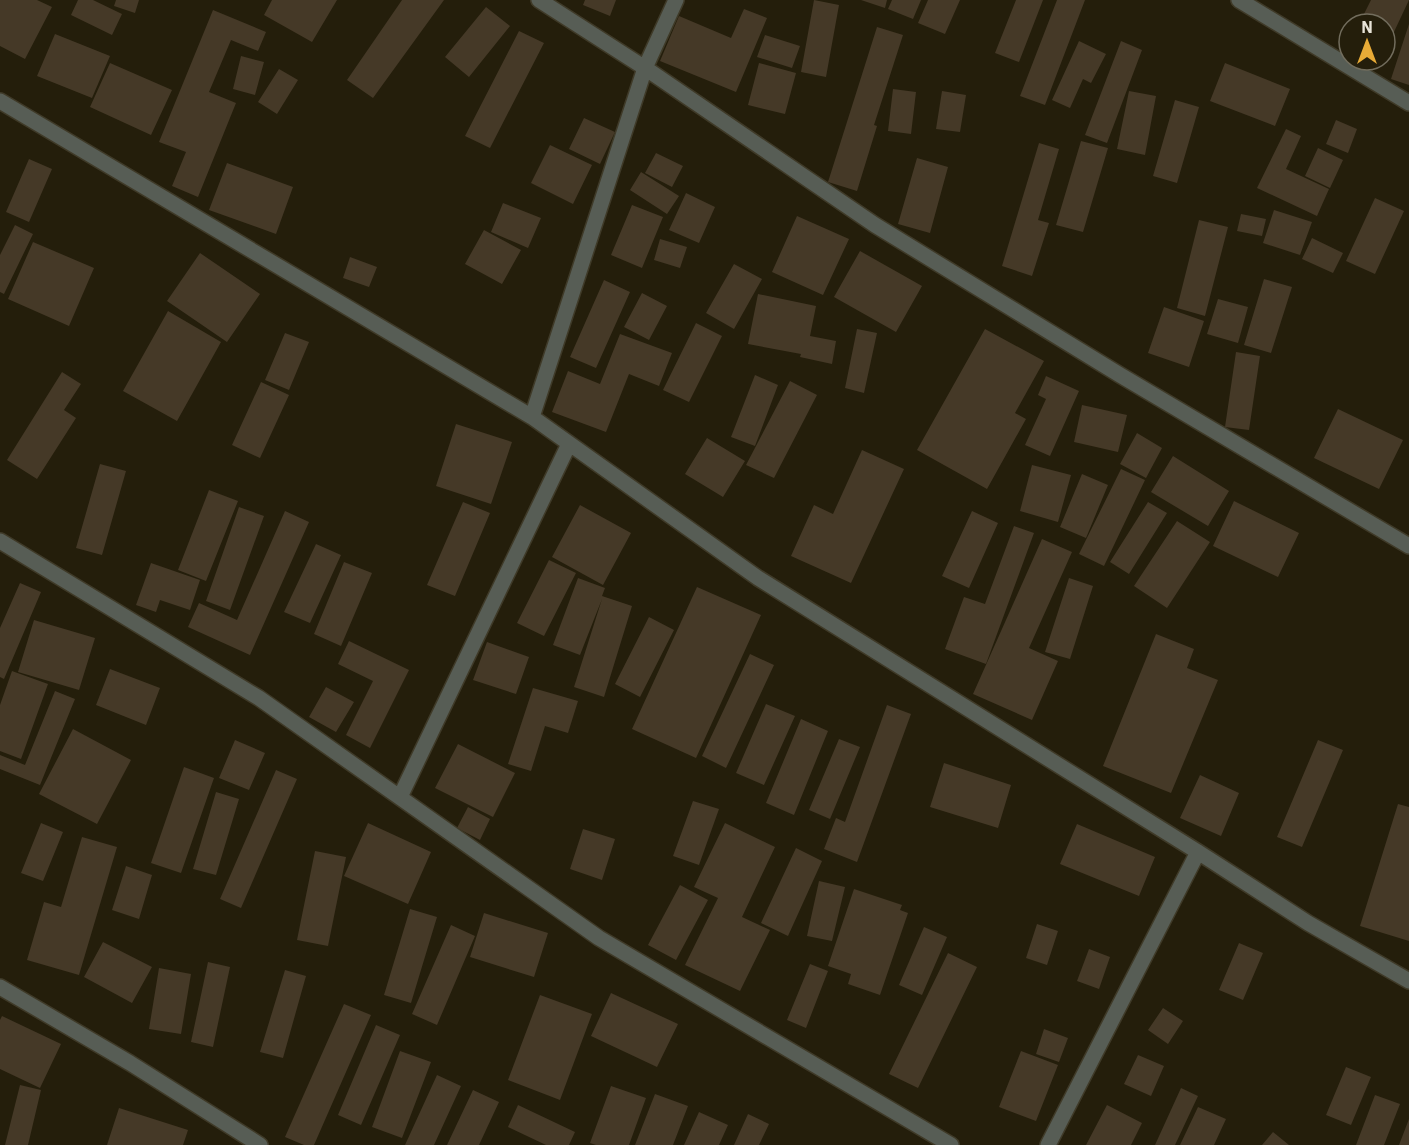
<svg xmlns="http://www.w3.org/2000/svg" width="1409" height="1145" viewBox="0 0 1409 1145" font-family="'IBM Plex Sans',sans-serif">
  <style>
    .building { fill: #453927 }
    .lines { fill: none; stroke-linecap: round; stroke-linejoin: round }
    .street-casing { stroke: #3f3a28; stroke-width: 18 }
    .street { stroke: #575d55; stroke-width: 15 }
  </style>
  <rect width="100%" height="100%" fill="#241e0b"/>
  <path class="building" d="M 0,0 L 37,0 L 52,7 L 25,59 L 0,46 Z
    M 78,0 L 93,0 L 122,14 L 112,35 L 71,15 Z
    M 116,0 L 139,0 L 135,13 L 114,6 Z
    M 272,0 L 337,0 L 312,42 L 264,15 Z
    M 402,0 L 444,0 L 373,98 L 347,80 Z
    M 585,0 L 616,0 L 610,16 L 583,5 Z
    M 814,0 L 839,5 L 826,77 L 801,72 Z
    M 861,0 L 887,0 L 885,8 Z
    M 892,0 L 921,0 L 913,19 L 888,9 Z
    M 928,0 L 960,0 L 945,34 L 918,23 Z
    M 1016,0 L 1043,0 L 1019,62 L 995,53 Z
    M 1057,0 L 1085,0 L 1045,105 L 1020,96 Z
    M 1371,0 L 1409,0 L 1385,51 L 1385,24 L 1359,24 Z
    M 486,7 L 510,26 L 469,77 L 445,57 Z
    M 744,9 L 767,18 L 736,92 L 660,61 L 679,16 L 731,38 Z
    M 213,10 L 266,32 L 258,51 L 231,40 L 209,92 L 236,103 L 198,197 L 172,186 L 186,152 L 159,142 Z
    M 1409,24 L 1409,85 L 1391,79 Z
    M 877,27 L 903,35 L 874,125 L 877,126 L 857,191 L 828,182 Z
    M 519,31 L 544,43 L 490,148 L 465,136 Z
    M 55,34 L 110,56 L 92,98 L 37,76 Z
    M 765,35 L 800,46 L 792,68 L 757,57 Z
    M 1079,41 L 1106,54 L 1091,83 L 1083,79 L 1070,108 L 1052,100 Z
    M 1121,41 L 1142,50 L 1107,143 L 1085,135 Z
    M 241,56 L 264,62 L 255,95 L 233,89 Z
    M 110,63 L 172,90 L 151,135 L 90,107 Z
    M 759,63 L 796,73 L 785,114 L 748,105 Z
    M 1225,63 L 1290,89 L 1275,126 L 1210,101 Z
    M 279,69 L 298,80 L 277,114 L 258,102 Z
    M 893,89 L 916,92 L 911,134 L 888,131 Z
    M 942,91 L 966,95 L 960,132 L 936,129 Z
    M 1129,91 L 1156,96 L 1145,155 L 1117,149 Z
    M 1175,100 L 1199,107 L 1177,183 L 1153,176 Z
    M 584,118 L 615,132 L 600,164 L 569,149 Z
    M 1336,120 L 1357,129 L 1348,153 L 1326,144 Z
    M 1286,129 L 1301,136 L 1286,169 L 1329,189 L 1317,216 L 1257,188 Z
    M 1081,141 L 1108,148 L 1083,232 L 1056,225 Z
    M 1039,143 L 1059,149 L 1038,220 L 1049,223 L 1032,276 L 1002,266 Z
    M 550,145 L 592,165 L 573,204 L 531,183 Z
    M 1318,148 L 1343,160 L 1330,188 L 1305,176 Z
    M 656,153 L 683,166 L 672,187 L 645,173 Z
    M 917,158 L 948,167 L 930,233 L 898,224 Z
    M 29,159 L 52,169 L 29,222 L 6,212 Z
    M 227,163 L 293,187 L 276,234 L 209,210 Z
    M 641,172 L 679,196 L 667,214 L 630,190 Z
    M 686,193 L 715,207 L 699,243 L 669,230 Z
    M 1375,198 L 1404,211 L 1375,274 L 1346,261 Z
    M 503,203 L 541,218 L 528,248 L 491,232 Z
    M 632,205 L 663,217 L 642,268 L 611,255 Z
    M 1274,210 L 1312,222 L 1300,255 L 1263,243 Z
    M 1241,214 L 1266,219 L 1262,236 L 1237,231 Z
    M 797,216 L 849,239 L 823,295 L 772,272 Z
    M 1199,220 L 1228,227 L 1205,316 L 1177,308 Z
    M 15,225 L 33,234 L 4,294 L 0,292 L 0,255 Z
    M 484,230 L 521,250 L 502,284 L 465,264 Z
    M 1312,238 L 1343,253 L 1333,273 L 1302,259 Z
    M 660,239 L 687,247 L 680,268 L 654,260 Z
    M 33,242 L 94,268 L 69,326 L 8,299 Z
    M 860,251 L 922,286 L 896,332 L 834,297 Z
    M 200,253 L 260,294 L 227,342 L 167,301 Z
    M 350,257 L 377,267 L 369,287 L 343,278 Z
    M 734,264 L 762,279 L 734,329 L 706,313 Z
    M 1264,279 L 1292,287 L 1271,353 L 1244,345 Z
    M 604,280 L 630,292 L 596,368 L 570,357 Z
    M 642,293 L 667,306 L 649,340 L 624,327 Z
    M 758,294 L 816,306 L 810,336 L 836,341 L 832,364 L 800,357 L 801,354 L 748,344 Z
    M 1218,299 L 1248,307 L 1238,343 L 1207,334 Z
    M 1164,307 L 1204,321 L 1189,367 L 1148,353 Z
    M 168,311 L 221,342 L 177,421 L 123,391 Z
    M 696,323 L 722,336 L 689,402 L 663,390 Z
    M 857,329 L 877,333 L 864,393 L 845,388 Z
    M 985,329 L 1044,361 L 1015,413 L 1026,419 L 987,489 L 917,450 Z
    M 285,333 L 309,342 L 289,390 L 265,380 Z
    M 620,334 L 672,353 L 659,386 L 629,374 L 606,432 L 552,412 L 568,371 L 600,384 Z
    M 1236,352 L 1260,356 L 1249,430 L 1225,427 Z
    M 62,372 L 81,384 L 64,410 L 76,418 L 37,479 L 7,460 Z
    M 755,375 L 778,385 L 755,446 L 731,437 Z
    M 1046,376 L 1079,391 L 1050,456 L 1025,445 L 1046,399 L 1038,395 Z
    M 790,381 L 817,395 L 774,478 L 746,465 Z
    M 261,382 L 289,395 L 260,458 L 232,445 Z
    M 1082,405 L 1127,415 L 1118,452 L 1074,442 Z
    M 1338,409 L 1403,440 L 1379,489 L 1314,458 Z
    M 456,424 L 512,442 L 491,504 L 436,486 Z
    M 1137,433 L 1162,448 L 1146,478 L 1120,464 Z
    M 707,438 L 745,461 L 723,497 L 685,474 Z
    M 862,450 L 904,469 L 851,583 L 791,556 L 814,505 L 833,514 Z
    M 1173,456 L 1229,491 L 1208,526 L 1151,492 Z
    M 100,464 L 126,471 L 102,555 L 76,548 Z
    M 1032,465 L 1071,475 L 1058,522 L 1020,511 Z
    M 1121,469 L 1145,480 L 1104,566 L 1079,554 Z
    M 1082,474 L 1108,485 L 1086,538 L 1060,527 Z
    M 209,490 L 238,501 L 206,581 L 178,570 Z
    M 1234,501 L 1299,533 L 1278,577 L 1213,546 Z
    M 463,502 L 490,513 L 455,596 L 427,585 Z
    M 1148,502 L 1167,513 L 1129,574 L 1110,562 Z
    M 580,505 L 631,533 L 603,585 L 552,557 Z
    M 239,507 L 264,516 L 230,610 L 206,601 Z
    M 285,511 L 309,522 L 250,655 L 188,627 L 199,603 L 237,620 Z
    M 972,511 L 998,523 L 969,588 L 942,576 Z
    M 1177,521 L 1210,542 L 1167,608 L 1134,586 Z
    M 1014,526 L 1034,533 L 986,664 L 945,649 L 964,597 L 985,604 Z
    M 1042,539 L 1072,552 L 1029,648 L 1058,661 L 1032,720 L 973,694 Z
    M 316,544 L 341,555 L 310,623 L 284,612 Z
    M 549,560 L 576,573 L 544,636 L 517,623 Z
    M 344,562 L 372,573 L 341,646 L 314,634 Z
    M 151,563 L 200,580 L 190,610 L 160,600 L 156,612 L 136,605 Z
    M 578,578 L 605,588 L 602,596 L 632,606 L 604,697 L 574,687 L 602,599 L 580,655 L 553,645 Z
    M 1069,578 L 1093,586 L 1070,659 L 1045,652 Z
    M 20,583 L 41,592 L 4,679 L 0,677 L 0,628 Z
    M 697,587 L 761,615 L 696,758 L 632,729 Z
    M 649,617 L 674,630 L 640,697 L 615,684 Z
    M 34,620 L 95,638 L 79,690 L 18,672 Z
    M 1156,634 L 1194,649 L 1187,668 L 1218,680 L 1171,793 L 1103,766 Z
    M 349,641 L 409,670 L 370,748 L 346,735 L 373,681 L 338,664 Z
    M 487,642 L 529,657 L 516,694 L 473,680 Z
    M 750,654 L 774,665 L 726,768 L 702,756 Z
    M 110,669 L 160,688 L 146,725 L 96,705 Z
    M 12,671 L 48,684 L 21,759 L 0,751 L 0,705 Z
    M 326,687 L 354,702 L 336,732 L 309,717 Z
    M 533,688 L 578,701 L 568,733 L 545,726 L 531,771 L 508,764 Z
    M 55,691 L 75,699 L 40,785 L 0,769 L 0,755 L 25,765 Z
    M 766,704 L 795,716 L 764,785 L 736,773 Z
    M 887,705 L 911,714 L 857,862 L 824,849 L 836,818 L 845,822 Z
    M 801,719 L 828,731 L 794,815 L 766,803 Z
    M 73,729 L 131,760 L 97,824 L 39,794 Z
    M 839,739 L 860,747 L 830,819 L 809,810 Z
    M 235,740 L 265,753 L 249,790 L 219,778 Z
    M 1318,740 L 1343,750 L 1302,847 L 1277,837 Z
    M 458,744 L 515,773 L 493,817 L 435,788 Z
    M 944,763 L 1011,785 L 998,828 L 930,807 Z
    M 184,767 L 214,778 L 181,873 L 151,863 Z
    M 276,770 L 297,779 L 241,908 L 220,899 Z
    M 1200,775 L 1239,793 L 1221,836 L 1180,818 Z
    M 216,792 L 239,799 L 216,875 L 193,869 Z
    M 693,801 L 719,809 L 699,865 L 673,856 Z
    M 1398,804 L 1409,807 L 1409,941 L 1360,926 Z
    M 468,807 L 490,819 L 480,840 L 457,828 Z
    M 41,823 L 63,832 L 43,881 L 21,873 Z
    M 368,823 L 431,852 L 408,904 L 344,876 Z
    M 725,823 L 775,847 L 742,917 L 770,930 L 740,991 L 685,965 L 718,898 L 694,887 Z
    M 1077,824 L 1155,857 L 1139,896 L 1060,864 Z
    M 583,829 L 615,839 L 602,880 L 570,869 Z
    M 82,837 L 117,847 L 79,975 L 27,960 L 44,902 L 61,907 Z
    M 796,848 L 822,861 L 788,936 L 761,923 Z
    M 315,851 L 346,857 L 328,946 L 297,940 Z
    M 126,866 L 152,875 L 139,919 L 112,910 Z
    M 819,881 L 845,887 L 832,941 L 807,936 Z
    M 680,885 L 708,900 L 676,960 L 648,945 Z
    M 854,889 L 902,905 L 900,910 L 908,913 L 880,995 L 848,984 L 851,974 L 828,966 Z
    M 410,909 L 437,917 L 411,1003 L 384,995 Z
    M 484,913 L 548,933 L 534,977 L 470,957 Z
    M 1037,924 L 1058,931 L 1047,965 L 1026,958 Z
    M 451,925 L 475,936 L 437,1025 L 412,1014 Z
    M 924,927 L 947,937 L 922,995 L 899,985 Z
    M 103,942 L 152,967 L 132,1003 L 84,977 Z
    M 1239,943 L 1263,953 L 1243,1000 L 1219,990 Z
    M 1089,949 L 1110,957 L 1099,989 L 1077,981 Z
    M 948,953 L 977,967 L 918,1088 L 889,1074 Z
    M 208,962 L 230,967 L 213,1047 L 191,1042 Z
    M 810,964 L 828,971 L 806,1028 L 787,1020 Z
    M 159,968 L 191,974 L 181,1034 L 149,1029 Z
    M 285,970 L 306,976 L 283,1058 L 260,1052 Z
    M 611,993 L 678,1024 L 657,1067 L 591,1036 Z
    M 540,995 L 592,1014 L 560,1100 L 508,1080 Z
    M 344,1004 L 371,1015 L 314,1145 L 304,1145 L 285,1137 Z
    M 1163,1008 L 1183,1021 L 1168,1044 L 1148,1030 Z
    M 2,1016 L 61,1044 L 40,1088 L 0,1069 L 0,1020 Z
    M 376,1025 L 400,1035 L 361,1125 L 338,1115 Z
    M 1044,1029 L 1068,1038 L 1059,1062 L 1036,1054 Z
    M 400,1051 L 431,1062 L 402,1138 L 372,1127 Z
    M 1021,1051 L 1058,1065 L 1036,1121 L 999,1107 Z
    M 1138,1055 L 1164,1066 L 1151,1096 L 1124,1084 Z
    M 1346,1067 L 1371,1077 L 1351,1125 L 1326,1115 Z
    M 437,1075 L 461,1086 L 434,1145 L 405,1145 Z
    M 20,1085 L 41,1090 L 28,1145 L 5,1145 Z
    M 611,1086 L 646,1098 L 629,1145 L 596,1145 L 590,1143 Z
    M 1181,1088 L 1198,1096 L 1175,1145 L 1155,1145 Z
    M 473,1090 L 499,1102 L 479,1145 L 447,1145 Z
    M 655,1094 L 688,1106 L 673,1145 L 635,1145 Z
    M 1375,1095 L 1400,1104 L 1384,1145 L 1356,1145 Z
    M 518,1105 L 575,1132 L 569,1145 L 546,1145 L 508,1127 Z
    M 1107,1105 L 1142,1123 L 1131,1145 L 1086,1145 Z
    M 1198,1107 L 1226,1119 L 1214,1145 L 1180,1145 Z
    M 119,1108 L 188,1130 L 183,1145 L 107,1145 Z
    M 699,1112 L 728,1125 L 719,1145 L 684,1145 Z
    M 748,1114 L 769,1124 L 759,1145 L 734,1145 Z
    M 1409,1119 L 1409,1145 L 1399,1145 Z
    M 1273,1132 L 1289,1145 L 1262,1145 Z"/>
  <g class="lines">
    <g class="street-casing">
      <path id="street" d="M 539,0 L 645,68 L 875,225 L 1120,375 L 1409,546
        M 1239,0 L 1409,103
        M 0,101 L 532,417 L 758,578 L 1198,852 L 1308,923 L 1409,981
        M 532,417 L 645,68 L 676,0
        M 0,541 L 259,698 L 599,938 L 951,1145
        M 400,797 L 569,444
        M 0,987 L 130,1063 L 260,1145
        M 1048,1145 L 1198,852"/>
    </g>
    <use href="#street" class="street"/>
  </g>
  <g transform="translate(1367 42)"><circle r="28" fill="#241e0b" stroke="#726d5d" stroke-width="1.5"/>
  <path d="M0-4.5L10 22L0 15L-10 22Z" fill="#e8ab37"/>
  <text y="-9" font-size="16" font-weight="bold" text-anchor="middle" fill="#e8e4d8">N</text>
  </g>
</svg>
